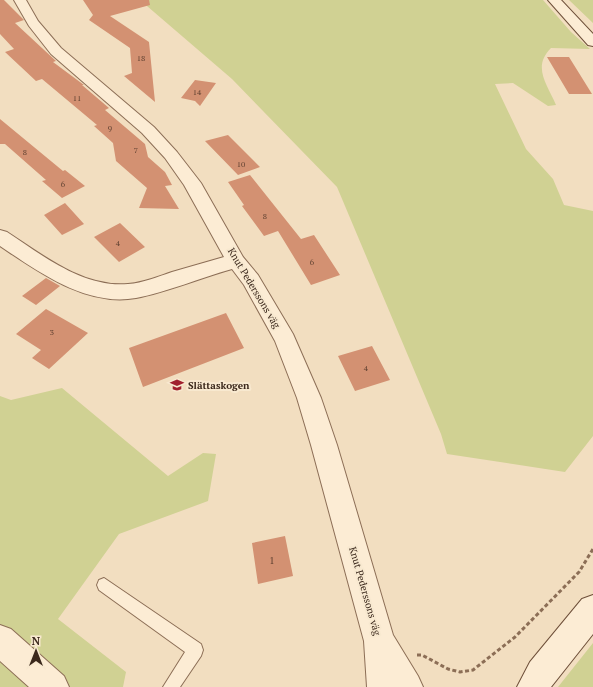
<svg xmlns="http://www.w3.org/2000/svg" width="593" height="687" viewBox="0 0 593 687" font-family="'PT Serif',serif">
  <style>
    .green { fill: #d0d193 }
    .building { fill: #d39172 }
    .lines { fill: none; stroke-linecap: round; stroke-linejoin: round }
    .lane-casing { stroke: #8c6e56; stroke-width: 2 }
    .street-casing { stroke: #8c6e56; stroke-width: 2 }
    .secondary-casing { stroke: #6e4f39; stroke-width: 2 }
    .path { stroke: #8c6e56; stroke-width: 3; stroke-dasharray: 4 2.5; stroke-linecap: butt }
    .lane { fill: #fcecd4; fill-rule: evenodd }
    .street { fill: #fcecd4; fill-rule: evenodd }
    .secondary { fill: #fcecd4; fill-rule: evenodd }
    .labels { text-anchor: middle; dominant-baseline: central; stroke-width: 4; stroke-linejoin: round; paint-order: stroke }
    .number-label { font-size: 8px; fill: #614232 }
    .street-label { font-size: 10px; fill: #3b281c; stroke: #f8e9d0 }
    .poi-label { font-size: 10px; font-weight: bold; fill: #3b281c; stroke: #f8e9d0; text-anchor: start }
    .near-number-label { font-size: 10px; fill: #614232 }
  </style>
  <rect width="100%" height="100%" fill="#f2dec0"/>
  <path class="green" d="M 140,0 L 543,0 L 571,32 L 590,49 L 551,48 C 532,67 547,84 556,105 L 548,106 L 513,83 L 495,84 L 526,149 L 553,179 L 564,205 L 593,211 L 593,436 L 565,472 L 447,454 L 441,434 L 337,187 L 232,79 Z
    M 569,0 L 593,0 L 593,23 Z
    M 62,388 L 168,476 L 203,453 L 216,454 L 208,501 L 119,534 L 58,619 L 126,672 L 123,687 L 0,687 L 0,396 L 11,400 Z
    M 593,643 L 593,687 L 558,687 Z"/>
  <path class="building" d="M 0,0 L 4,0 L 24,20 L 15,23 L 56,61 L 53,62 L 84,85 L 82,85 L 109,108 L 105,110 L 145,144 L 148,157 L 165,172 L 172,185 L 165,186 L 179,209 L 139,208 L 147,188 L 116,161 L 113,143 L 94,126 L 97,125 L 42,79 L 36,81 L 5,52 L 14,49 L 0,34 Z
    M 83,0 L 149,0 L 150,5 L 110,16 L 149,42 L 155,102 L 124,76 L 132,73 L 130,48 L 89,20 L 93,15 Z
    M 547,57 L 569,57 L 592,94 L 569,94 Z
    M 195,80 L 216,83 L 200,106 L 195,101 L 181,98 Z
    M 0,119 L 63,171 L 65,170 L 85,186 L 62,198 L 42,181 L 46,180 L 5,144 L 0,144 Z
    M 228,135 L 260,167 L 238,175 L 205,141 Z
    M 250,175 L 301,239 L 314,235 L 340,275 L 311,285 L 278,231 L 264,236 L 242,206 L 244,205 L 228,182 Z
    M 65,203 L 84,224 L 62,235 L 44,215 Z
    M 120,223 L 145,247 L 119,262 L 94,237 Z
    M 46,278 L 60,286 L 36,305 L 22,296 Z
    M 46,309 L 88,333 L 49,369 L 32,358 L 41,350 L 16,334 Z
    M 226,313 L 244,348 L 143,387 L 129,348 Z
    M 372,346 L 390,380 L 355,391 L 338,356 Z
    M 285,536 L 293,576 L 258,584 L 252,543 Z"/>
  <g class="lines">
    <g class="lane-casing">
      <path id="lane" d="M 104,578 L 201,644 L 203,650 L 201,656 L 180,687 L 163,687 L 185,652 L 99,590 L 97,585 L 99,580 Z"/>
    </g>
    <g class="street-casing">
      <path id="street" d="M 14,0 L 26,0 L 38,21 L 61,48 L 154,127 L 177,152 L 201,183 L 243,257 L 258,275 L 293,334 L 321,398 L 337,445 L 393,635 L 418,676 L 423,687 L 367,687 L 364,641 L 311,445 L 297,398 L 275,341 L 244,285 L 232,269 C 200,278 167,292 136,298 C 86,307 39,272 0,246 L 0,230 L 7,232 C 42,255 83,288 128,284 C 143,283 157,277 172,272 C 189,267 207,262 224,257 L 184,185 L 165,158 L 142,133 L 51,54 L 29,26 Z
        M 0,625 L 11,629 L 64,676 L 69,687 L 29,687 L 0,661 Z"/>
    </g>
    <g class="secondary-casing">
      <path id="secondary" d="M 548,0 L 561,0 L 593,34 L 593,46 L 588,45 Z
        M 593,595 L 593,634 L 551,687 L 517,687 L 530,662 L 582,599 Z"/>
    </g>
    <path class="path" d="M 417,655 L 422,655 L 448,669 L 460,672 L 473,670 L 515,637 L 579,572 L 593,549"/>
    <use href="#lane" class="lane"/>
    <use href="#street" class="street"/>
    <use href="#secondary" class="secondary"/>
  </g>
  <defs>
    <g id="school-bare" transform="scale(1.08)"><path d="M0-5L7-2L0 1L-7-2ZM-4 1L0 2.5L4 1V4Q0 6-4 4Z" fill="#a1202e" stroke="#f8e9d0" stroke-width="2.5" paint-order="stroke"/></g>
  </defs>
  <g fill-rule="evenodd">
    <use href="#school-bare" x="177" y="385"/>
  </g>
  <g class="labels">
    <g class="number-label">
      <text x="141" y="58">18</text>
      <text x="197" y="92">14</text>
      <text x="77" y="98">11</text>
      <text x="110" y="128">9</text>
      <text x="136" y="150">7</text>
      <text x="25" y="152">8</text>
      <text x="241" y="164">10</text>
      <text x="63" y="184">6</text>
      <text x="265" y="216">8</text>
      <text x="118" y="243">4</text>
      <text x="312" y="262">6</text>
      <text x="52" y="332">3</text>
      <text x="366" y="368">4</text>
    </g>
    <g class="street-label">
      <text transform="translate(254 288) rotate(59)">Knut Pederssons väg</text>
      <text transform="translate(365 591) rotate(74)">Knut Pederssons väg</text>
    </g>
    <g class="poi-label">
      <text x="188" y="385">Slättaskogen</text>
    </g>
    <g class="near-number-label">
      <text x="272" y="560">1</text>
    </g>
  </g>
  <g transform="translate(36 651)" stroke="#f8e9d0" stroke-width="3" paint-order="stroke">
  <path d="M0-3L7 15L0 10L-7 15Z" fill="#3b281c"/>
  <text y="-6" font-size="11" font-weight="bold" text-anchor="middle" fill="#3b281c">N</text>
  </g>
</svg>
